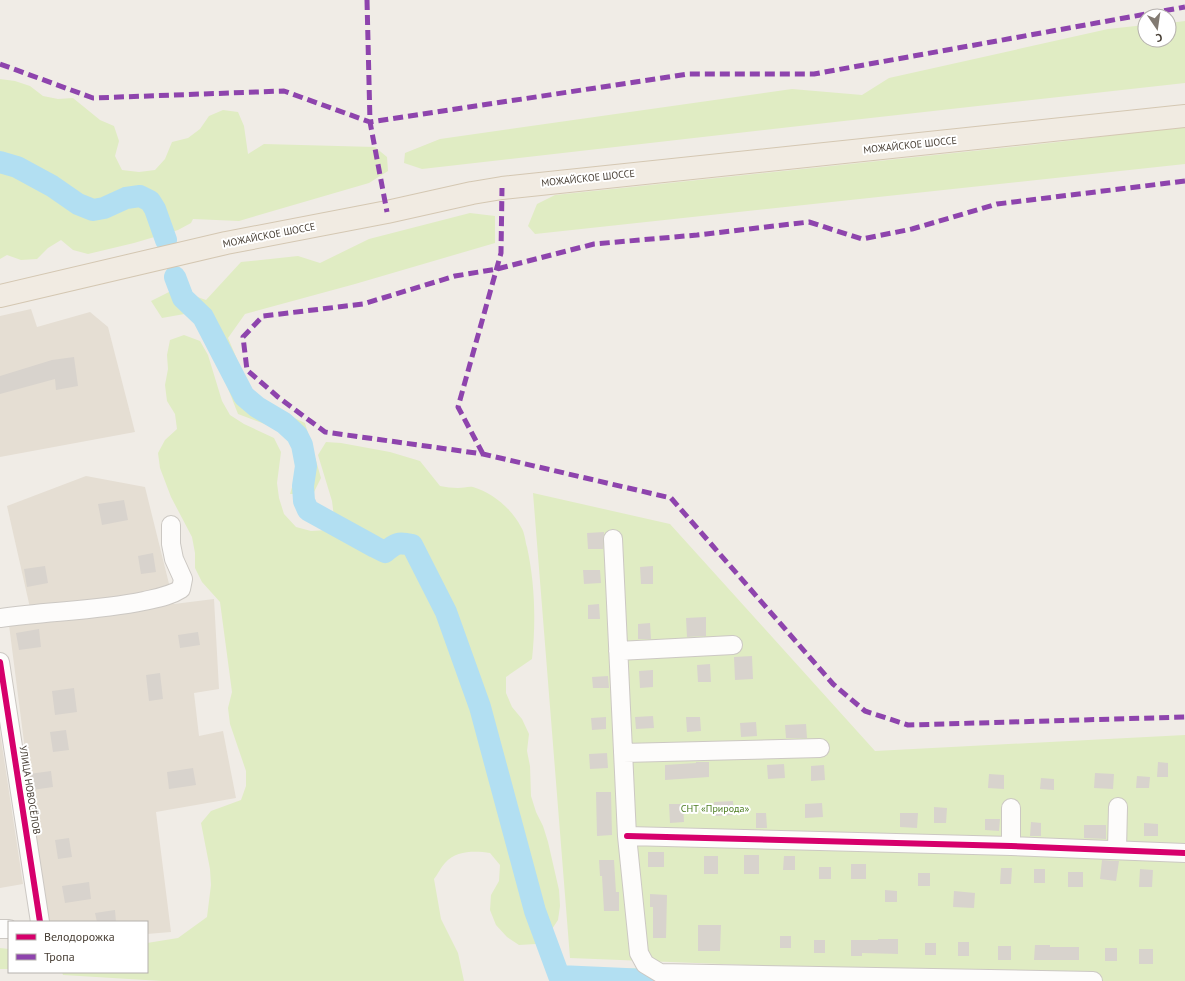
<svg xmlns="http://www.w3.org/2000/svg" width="1185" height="981" viewBox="0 0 1185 981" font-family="'PT Sans',sans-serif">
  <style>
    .residential { fill: #e5ded3 }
    .green { fill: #e0ecc3 }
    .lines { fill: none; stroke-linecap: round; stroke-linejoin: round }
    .river { stroke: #b2dff2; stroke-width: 22 }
    .building { fill: #d8d3cd }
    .minor-casing { stroke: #ccc8c3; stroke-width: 20 }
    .major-casing { stroke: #d4c7b2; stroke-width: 24 }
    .minor { stroke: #fdfcfb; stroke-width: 18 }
    .major { stroke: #f1ebe2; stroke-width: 22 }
    .quiet { stroke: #8e44ad; stroke-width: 5; stroke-dasharray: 10 5; stroke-linecap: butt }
    .cycleway-casing { stroke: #fff; stroke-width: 8 }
    .cycleway { stroke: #d6006c; stroke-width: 6 }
    .labels { text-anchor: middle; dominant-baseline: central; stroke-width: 4; stroke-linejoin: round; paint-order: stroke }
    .street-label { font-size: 10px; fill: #463d33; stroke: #fff }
    .park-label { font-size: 10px; fill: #4c7d21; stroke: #fff }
  </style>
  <rect width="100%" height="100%" fill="#f0ece6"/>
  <path class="residential" d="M 31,309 L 37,327 L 90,312 L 108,327 L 135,432 L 0,457 L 0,316 Z
    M 86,476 L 145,487 L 174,604 L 214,599 L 219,689 L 194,693 L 199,736 L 223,731 L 236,798 L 156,812 L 171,932 L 147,934 L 147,922 L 47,922 L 9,625 L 33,621 L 7,506 Z
    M 0,732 L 23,884 L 0,888 Z"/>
  <path class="green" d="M 1185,21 L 1185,83 L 817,124 L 422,169 L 404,163 L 405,153 L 440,139 L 792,89 L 862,95 L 889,78 L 1108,29 L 1145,25 L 1145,40 L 1169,40 L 1169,23 Z
    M 0,79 L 15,81 L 30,86 L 43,96 L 58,99 L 73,98 L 100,120 L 114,126 L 119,141 L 115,156 L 122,170 L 139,172 L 155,170 L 165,159 L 172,142 L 188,138 L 200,129 L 209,116 L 223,110 L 238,112 L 244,126 L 248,154 L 264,144 L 375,147 L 387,157 L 388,171 L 369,183 L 239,221 L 193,219 L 191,223 L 178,230 L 134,243 L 88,254 L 73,250 L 61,240 L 48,248 L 37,259 L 21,260 L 7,255 L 0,259 Z
    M 1185,126 L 1185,164 L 535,234 L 528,226 L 537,204 L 555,195 L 1058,142 Z
    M 470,213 L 495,216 L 495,243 L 355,284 L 245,314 L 228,338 L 254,399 L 305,423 L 321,478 L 313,494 L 290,494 L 299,464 L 286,432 L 238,414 L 200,317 L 190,313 L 162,318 L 151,301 L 175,289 L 206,300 L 241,262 L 298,256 L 320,263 L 369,239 Z
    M 184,335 L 200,341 L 208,355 L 222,401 L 230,415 L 244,424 L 274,438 L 281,452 L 277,483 L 279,498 L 284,514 L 296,527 L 311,531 L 327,530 L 334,517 L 332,501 L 318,455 L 326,442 L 341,443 L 390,452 L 420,461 L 440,486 C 446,487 452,488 458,488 C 463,488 469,486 473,487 C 493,493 512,509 521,527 C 525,533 525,541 527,547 C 535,584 536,622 532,659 L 506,677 L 506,693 L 512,707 L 522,719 L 529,734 L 527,751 L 530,766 L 531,796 L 536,812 L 543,826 L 548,842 L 559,890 L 560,906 L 558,920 L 548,935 L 536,944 L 519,945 L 507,937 L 496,925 L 490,910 L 491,895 L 499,881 L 500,865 L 490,853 C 476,851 456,850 445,863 C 441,867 438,874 434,879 L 441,919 L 458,953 L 464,981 L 162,981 L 63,975 L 62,972 L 147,972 L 147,943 L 178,938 L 207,917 L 211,885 L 210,869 L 201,823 L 211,811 L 241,800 L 246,786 L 246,771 L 230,724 L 228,708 L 232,692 L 220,602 L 202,582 L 195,568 L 195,553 L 192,537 L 171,497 L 160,468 L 158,453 L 165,440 L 177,429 L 175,414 L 167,401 L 165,385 L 168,369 L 167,355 L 170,340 Z
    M 533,493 L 670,524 L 875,751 L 1185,735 L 1185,981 L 898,981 L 616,968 L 842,969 L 570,958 Z
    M 0,948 L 9,949 L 9,969 L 0,969 Z"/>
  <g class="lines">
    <path class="river" d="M 0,162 L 17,167 L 52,186 L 78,204 L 93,210 L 104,208 L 126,198 L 140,196 L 150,201 L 155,209 L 166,240
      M 175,277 L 183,298 L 203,317 L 244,396 L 257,407 L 284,423 L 297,435 L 302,445 L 306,466 L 303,486 L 304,501 L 308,510 L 375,547 L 385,552 C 396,543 398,542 412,545 L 446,612 L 480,707 L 535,911 L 559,976 L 670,981"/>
  </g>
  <path class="building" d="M 74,357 L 78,386 L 56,390 L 55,379 L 0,394 L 0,376 L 52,360 Z
    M 124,500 L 128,520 L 102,525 L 98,504 Z
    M 604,532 L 603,549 L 588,549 L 587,533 Z
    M 153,553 L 156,572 L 141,574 L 138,556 Z
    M 45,566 L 48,583 L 27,587 L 24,569 Z
    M 653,566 L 653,584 L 641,584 L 640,567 Z
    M 583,570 L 600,570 L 601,583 L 584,584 Z
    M 599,604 L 600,619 L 588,619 L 588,605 Z
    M 706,617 L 706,636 L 687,637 L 686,618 Z
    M 650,623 L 651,639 L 638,639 L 638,624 Z
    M 39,629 L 41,647 L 19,650 L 16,633 Z
    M 198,632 L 200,645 L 180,648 L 178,635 Z
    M 752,656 L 753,679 L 735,680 L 734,657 Z
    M 710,664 L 711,682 L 698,682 L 697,665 Z
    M 653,670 L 653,687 L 640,688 L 639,671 Z
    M 160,673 L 163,699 L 149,701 L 146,675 Z
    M 608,676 L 609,688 L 593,688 L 592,677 Z
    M 74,688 L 77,712 L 55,715 L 52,691 Z
    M 653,716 L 654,728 L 636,729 L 635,717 Z
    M 606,717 L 606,729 L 592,730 L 591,718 Z
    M 686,717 L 700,717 L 701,731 L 687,732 Z
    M 756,722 L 757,736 L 741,737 L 740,723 Z
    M 806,724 L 807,738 L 786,738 L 785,725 Z
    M 66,730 L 69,750 L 53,752 L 50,732 Z
    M 607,753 L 608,768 L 590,769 L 589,754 Z
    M 696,762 L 709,762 L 709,777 L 665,780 L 665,765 L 696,763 Z
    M 1158,762 L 1168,763 L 1168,777 L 1157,777 Z
    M 784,764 L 785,778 L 768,779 L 767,765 Z
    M 824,765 L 825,780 L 811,781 L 811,766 Z
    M 193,768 L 196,785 L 169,789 L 167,772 Z
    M 51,771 L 53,787 L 32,790 L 29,774 Z
    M 1095,773 L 1114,774 L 1113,789 L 1094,788 Z
    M 989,774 L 1004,775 L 1004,789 L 988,788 Z
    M 1137,776 L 1150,777 L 1149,788 L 1136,788 Z
    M 1041,778 L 1054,779 L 1054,790 L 1040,789 Z
    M 596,792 L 611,792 L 612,835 L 597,836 Z
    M 733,801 L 734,815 L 715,816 L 714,802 Z
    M 822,803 L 823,817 L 805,818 L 805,804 Z
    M 669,804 L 683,804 L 684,822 L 670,823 Z
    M 934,807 L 947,808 L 946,823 L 934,823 Z
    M 756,813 L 766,813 L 767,828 L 756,828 Z
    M 900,813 L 918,813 L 917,828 L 900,827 Z
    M 985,819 L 1000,819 L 999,831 L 985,830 Z
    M 1031,822 L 1041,823 L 1041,836 L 1030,836 Z
    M 1144,823 L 1158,824 L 1158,836 L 1144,836 Z
    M 1084,825 L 1106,825 L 1106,839 L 1084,838 Z
    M 69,838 L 72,857 L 58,859 L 55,840 Z
    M 648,852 L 664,852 L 664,867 L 648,867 Z
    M 744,855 L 759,855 L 759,874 L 744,874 Z
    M 704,856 L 718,856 L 718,874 L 704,874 Z
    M 784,856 L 795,856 L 795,870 L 783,870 Z
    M 599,860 L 614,860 L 616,892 L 619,892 L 619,911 L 604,911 L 602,876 L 600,876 Z
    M 1102,860 L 1119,861 L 1116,881 L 1100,879 Z
    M 851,864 L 866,864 L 866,879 L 851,879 Z
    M 819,867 L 831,867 L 831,879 L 819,879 Z
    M 1001,868 L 1012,868 L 1011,884 L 1000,884 Z
    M 1034,869 L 1045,869 L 1045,883 L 1034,883 Z
    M 1140,869 L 1153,870 L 1152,887 L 1139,887 Z
    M 1068,872 L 1083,872 L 1083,887 L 1068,887 Z
    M 918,873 L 930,873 L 930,886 L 918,886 Z
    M 89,882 L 91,899 L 65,903 L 62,886 Z
    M 885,890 L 897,891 L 897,902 L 885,902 Z
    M 954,891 L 975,893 L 974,908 L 953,907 Z
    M 650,894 L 667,895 L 666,938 L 653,938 L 653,907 L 650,907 Z
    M 115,910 L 116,922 L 97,922 L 95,913 Z
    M 698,925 L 721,925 L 720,951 L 698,951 Z
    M 780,936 L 791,936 L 791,948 L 780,948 Z
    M 878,939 L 898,939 L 898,954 L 862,953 L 862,956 L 851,956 L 851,940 L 878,940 Z
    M 814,940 L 825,940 L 825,953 L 814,953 Z
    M 958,942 L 969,942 L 969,956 L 958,956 Z
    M 925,943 L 936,943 L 936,955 L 925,955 Z
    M 1035,945 L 1050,945 L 1050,947 L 1079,947 L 1079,960 L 1034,960 Z
    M 998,946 L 1011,946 L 1011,960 L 998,960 Z
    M 1105,948 L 1117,948 L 1117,961 L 1105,961 Z
    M 1139,949 L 1153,949 L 1153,964 L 1139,964 Z"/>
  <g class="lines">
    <g class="minor-casing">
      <path id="minor" d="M 613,539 L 627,836 L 639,953 L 645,964 L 660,973 L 1093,981
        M 0,618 C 48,611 97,611 144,601 C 157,598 170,596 181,589 L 183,579 L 174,559 L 171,544 L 171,525
        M 618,651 L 733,645
        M 0,662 L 40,922
        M 623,753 L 820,748
        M 1011,808 L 1011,846
        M 627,836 L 1011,846 L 1185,853
        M 1117,850 L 1118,807
        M 0,929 L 9,929"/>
    </g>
    <g class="major-casing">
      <path id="major" d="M 0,296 L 226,243 L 387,212 L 472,193 L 502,188 L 1185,116"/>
    </g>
    <use href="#minor" class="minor"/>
    <use href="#major" class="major"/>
    <path class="quiet" d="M 367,0 L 370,122 L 387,212
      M 0,64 L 93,98 L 284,91 L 370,122 L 688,74 L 814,74 L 1185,7
      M 1185,181 L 997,204 L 912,229 L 862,239 L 809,222 L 697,235 L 594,244 L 497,269 L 455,276 L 363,304 L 263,316 L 243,337 L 247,370 L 278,397 L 325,432 L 483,454 L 671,498 L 833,684 L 865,711 L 908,725 L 1185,717
      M 483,454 L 458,407 L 501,253 L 502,188"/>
    <g class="cycleway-casing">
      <path id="cycleway" d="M 0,662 L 40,922
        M 627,836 L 1011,846 L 1185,853"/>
    </g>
    <use href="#cycleway" class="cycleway"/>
  </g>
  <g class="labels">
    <g class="street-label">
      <text transform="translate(910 145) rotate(-6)">МОЖАЙСКОЕ ШОССЕ</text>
      <text transform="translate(588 178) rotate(-6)">МОЖАЙСКОЕ ШОССЕ</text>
      <text transform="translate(269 235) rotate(-11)">МОЖАЙСКОЕ ШОССЕ</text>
      <text transform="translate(30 790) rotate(81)">УЛИЦА НОВОСЁЛОВ</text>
    </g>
    <g class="park-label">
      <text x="715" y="808">СНТ «Природа»</text>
    </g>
  </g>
  <rect x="8" y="921" width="140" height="52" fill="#ffffff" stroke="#b5b1ad"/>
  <rect x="16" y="934" width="20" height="6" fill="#d6006c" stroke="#b5b1ad"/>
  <text x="44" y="941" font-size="12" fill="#463d33">Велодорожка</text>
  <rect x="16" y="954" width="20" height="6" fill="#8e44ad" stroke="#b5b1ad"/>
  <text x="44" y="961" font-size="12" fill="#463d33">Тропа</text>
  <g transform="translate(1157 28) rotate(167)"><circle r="19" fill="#ffffff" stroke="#b5b1ad"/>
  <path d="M0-3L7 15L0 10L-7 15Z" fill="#827a72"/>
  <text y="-6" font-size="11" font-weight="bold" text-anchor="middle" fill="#463d33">С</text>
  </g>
</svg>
